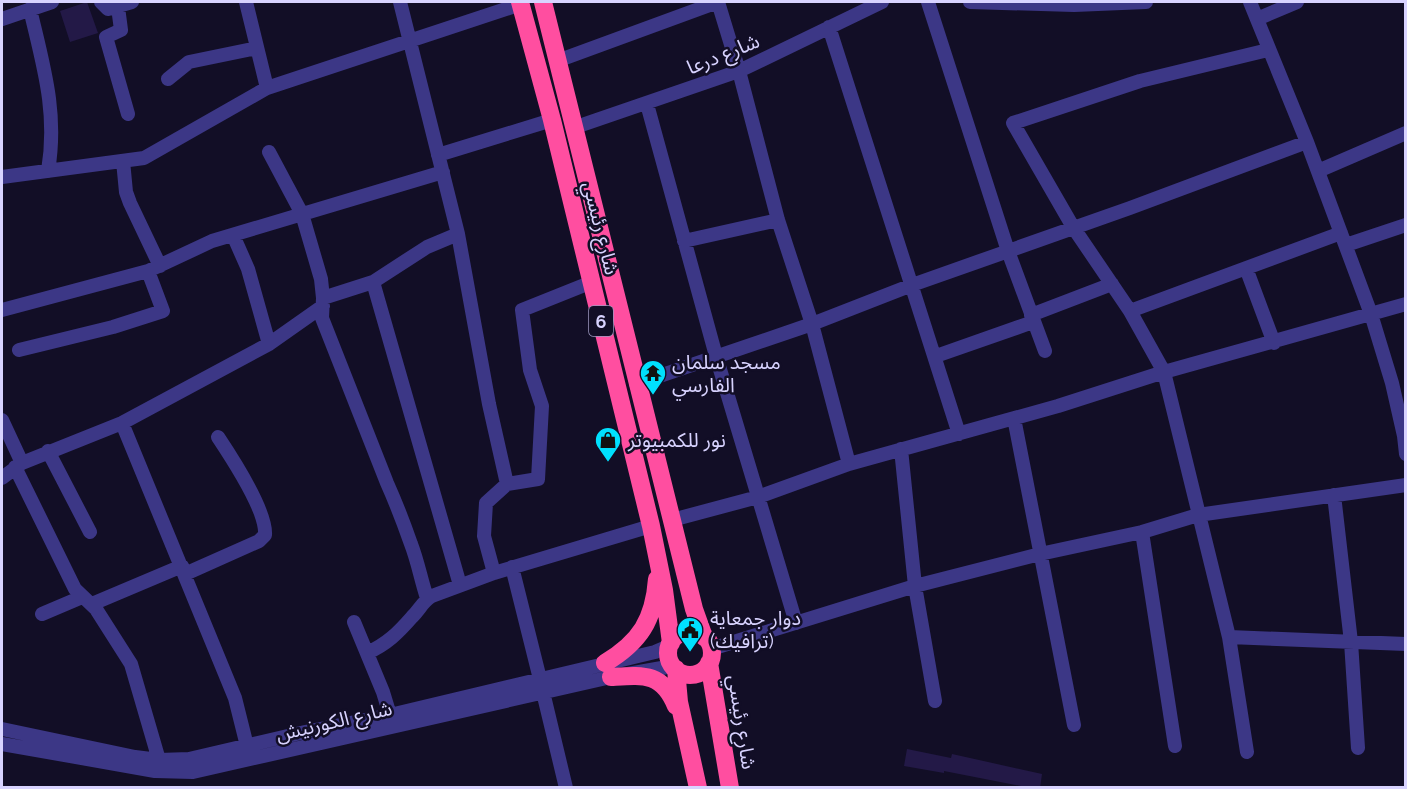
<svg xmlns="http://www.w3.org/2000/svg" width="1407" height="789" viewBox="0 0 1407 789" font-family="Raleway,'Noto Sans Arabic',sans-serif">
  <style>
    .building { fill: #231947 }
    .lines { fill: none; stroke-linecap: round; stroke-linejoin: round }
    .minor { stroke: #3c3786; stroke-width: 14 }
    .highway { stroke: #ff4ea0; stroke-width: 18 }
    .labels { text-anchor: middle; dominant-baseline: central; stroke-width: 5; stroke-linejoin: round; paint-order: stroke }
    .shield { fill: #120e26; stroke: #9d98be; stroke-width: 1.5 }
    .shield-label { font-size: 18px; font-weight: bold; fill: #d8d3ff }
    .street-label { font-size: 20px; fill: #d8d3ff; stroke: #120e26 }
    .poi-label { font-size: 20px; fill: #d8d3ff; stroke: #120e26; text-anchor: start }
  </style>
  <rect width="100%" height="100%" fill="#120e26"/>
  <path class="building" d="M 87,2 L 98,33 L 70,42 L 60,11 Z
    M 907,749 L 951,758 L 952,754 L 1042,774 L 1040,788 L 1031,788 L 944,771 L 944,773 L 904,766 Z"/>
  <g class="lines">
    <path class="minor" d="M 101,2 L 108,9 L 132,2
      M 246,2 L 267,88
      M 400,2 L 458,234 L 489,404 L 507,484 L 486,503 L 484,536 L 494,573
      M 928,2 L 1008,251 L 1045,351
      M 970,2 L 1074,5 L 1146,2
      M 1250,2 L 1307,142 L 1371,314 L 1392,383 L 1404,436 L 1406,454
      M 118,7 L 121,30 L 106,37 L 128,114
      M 30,9 C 43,65 58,112 48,171
      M 2,19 L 52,2
      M 1257,19 L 1297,2
      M 829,27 L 959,434
      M 557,61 L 718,2 L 739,71 L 778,220 L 812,324 L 849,464
      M 168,79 L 189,62 L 257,48
      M 647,104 L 716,356 L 796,623
      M 573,128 L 739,71 L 882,2
      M 269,152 L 302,214 L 321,279 L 323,298 L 322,318 L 387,483 C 396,503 404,524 411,544 C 418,562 421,580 427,598
      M 438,155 L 552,120
      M 123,161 L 126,192 L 130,203 L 160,266
      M 1318,171 L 1406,133
      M 2,177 L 144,158 L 267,88 L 521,4
      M 233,235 L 248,269 L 269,344
      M 684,241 L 778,220
      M 1346,245 L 1406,225
      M 1246,268 L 1274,343
      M 373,282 L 460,585
      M 323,298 L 373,282 L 427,247 L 458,234
      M 2,310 L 148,271 L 212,241 L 443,172
      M 1130,311 L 1341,233
      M 1031,315 L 1112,284
      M 19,350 L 113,327 L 163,311 L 148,271
      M 936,356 L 1033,322
      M 636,384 L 812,324 L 912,285 L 1130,208 L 1307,142
      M 1014,418 L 1074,725
      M 2,420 L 22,463
      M 122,423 L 235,698 L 247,746
      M 901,449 L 915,586 L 935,701
      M 48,451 L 90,532
      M 15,467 L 75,589 L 96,609 L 131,664 L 159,760
      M 2,478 L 22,463 L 122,423 L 269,344 L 323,306
      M 507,484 L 538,479 L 542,406 L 530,370 L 522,310 L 592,282
      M 1334,495 L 1351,642 L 1358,748
      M 672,520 L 758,497 L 849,464 L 1058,406 L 1164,372 L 1406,304
      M 1142,532 L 1175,746
      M 512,567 L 540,679
      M 185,574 L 259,541 L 265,535 C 267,511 232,458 218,437
      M 92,604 L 182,566
      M 42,614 L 82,597
      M 354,622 L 383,692 L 390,715
      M 1229,637 L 1406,644
      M 711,649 L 915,586 L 1040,554 L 1142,532 L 1198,515 L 1406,485
      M 367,653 C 387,644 398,633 412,617 C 420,609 423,601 432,596 L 494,573 L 651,526
      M 543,692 L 566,788
      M 2,729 L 135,757 L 159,760 L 189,759 L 305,732 L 390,715 L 655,652 L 669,646
      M 2,744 L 155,771 L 193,772 L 611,677 L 673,666
      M 1247,752 L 1229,637 L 1164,372 L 1130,311 L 1073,227 L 1013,123 L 1140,81 L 1268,50"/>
    <path class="highway" d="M 520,2 L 552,120 L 651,526 L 664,590 L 671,643
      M 543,2 L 694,609 L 704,637
      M668 653a22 22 0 1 1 44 0a22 22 0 1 1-44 0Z
      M 605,663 C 640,642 654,620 657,579
      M 709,663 L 730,788
      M 676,669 L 679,702 L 698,788
      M 611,677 C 643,675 662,672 676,706"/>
  </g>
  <defs>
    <g id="temple-pin" transform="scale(1.35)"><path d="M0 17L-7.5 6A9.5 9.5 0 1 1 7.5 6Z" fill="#00e0fe" stroke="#120e26"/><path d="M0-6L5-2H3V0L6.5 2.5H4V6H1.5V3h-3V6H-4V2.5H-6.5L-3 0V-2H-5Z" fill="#111"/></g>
    <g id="shop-pin" transform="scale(1.35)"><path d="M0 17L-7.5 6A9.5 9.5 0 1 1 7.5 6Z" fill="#00e0fe" stroke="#120e26"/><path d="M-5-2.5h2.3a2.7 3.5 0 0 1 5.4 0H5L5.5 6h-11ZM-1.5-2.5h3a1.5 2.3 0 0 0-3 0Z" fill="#111"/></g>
    <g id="civic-pin" transform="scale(1.35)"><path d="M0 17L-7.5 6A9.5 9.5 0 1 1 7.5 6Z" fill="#00e0fe" stroke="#120e26"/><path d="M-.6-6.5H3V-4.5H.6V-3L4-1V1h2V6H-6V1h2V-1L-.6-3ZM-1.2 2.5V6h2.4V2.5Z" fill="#111"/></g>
  </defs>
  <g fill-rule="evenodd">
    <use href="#temple-pin" x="653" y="373"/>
    <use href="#shop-pin" x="608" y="440"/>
    <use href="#civic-pin" x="690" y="630"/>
  </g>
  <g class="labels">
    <rect class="shield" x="589" y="306" width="24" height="30" rx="4.5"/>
    <g class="shield-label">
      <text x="601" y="321">6</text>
    </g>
    <g class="street-label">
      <text transform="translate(723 54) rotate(-22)">شارع درعا</text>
      <text transform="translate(601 228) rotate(76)">شارع رئيسي</text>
      <text transform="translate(334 721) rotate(-13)">شارع الكورنيش</text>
      <text transform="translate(742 722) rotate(81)">شارع رئيسي</text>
    </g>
    <g class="poi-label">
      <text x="672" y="362">مسجد سلمان<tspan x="672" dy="23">الفارسي</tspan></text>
      <text x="628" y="440">نور للكمبيوتر</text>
      <text x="710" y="618">دوار جمعاية<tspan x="710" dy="23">(ترافيك)</tspan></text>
    </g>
  </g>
  <rect width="1407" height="789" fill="none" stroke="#d8d3ff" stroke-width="6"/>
</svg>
